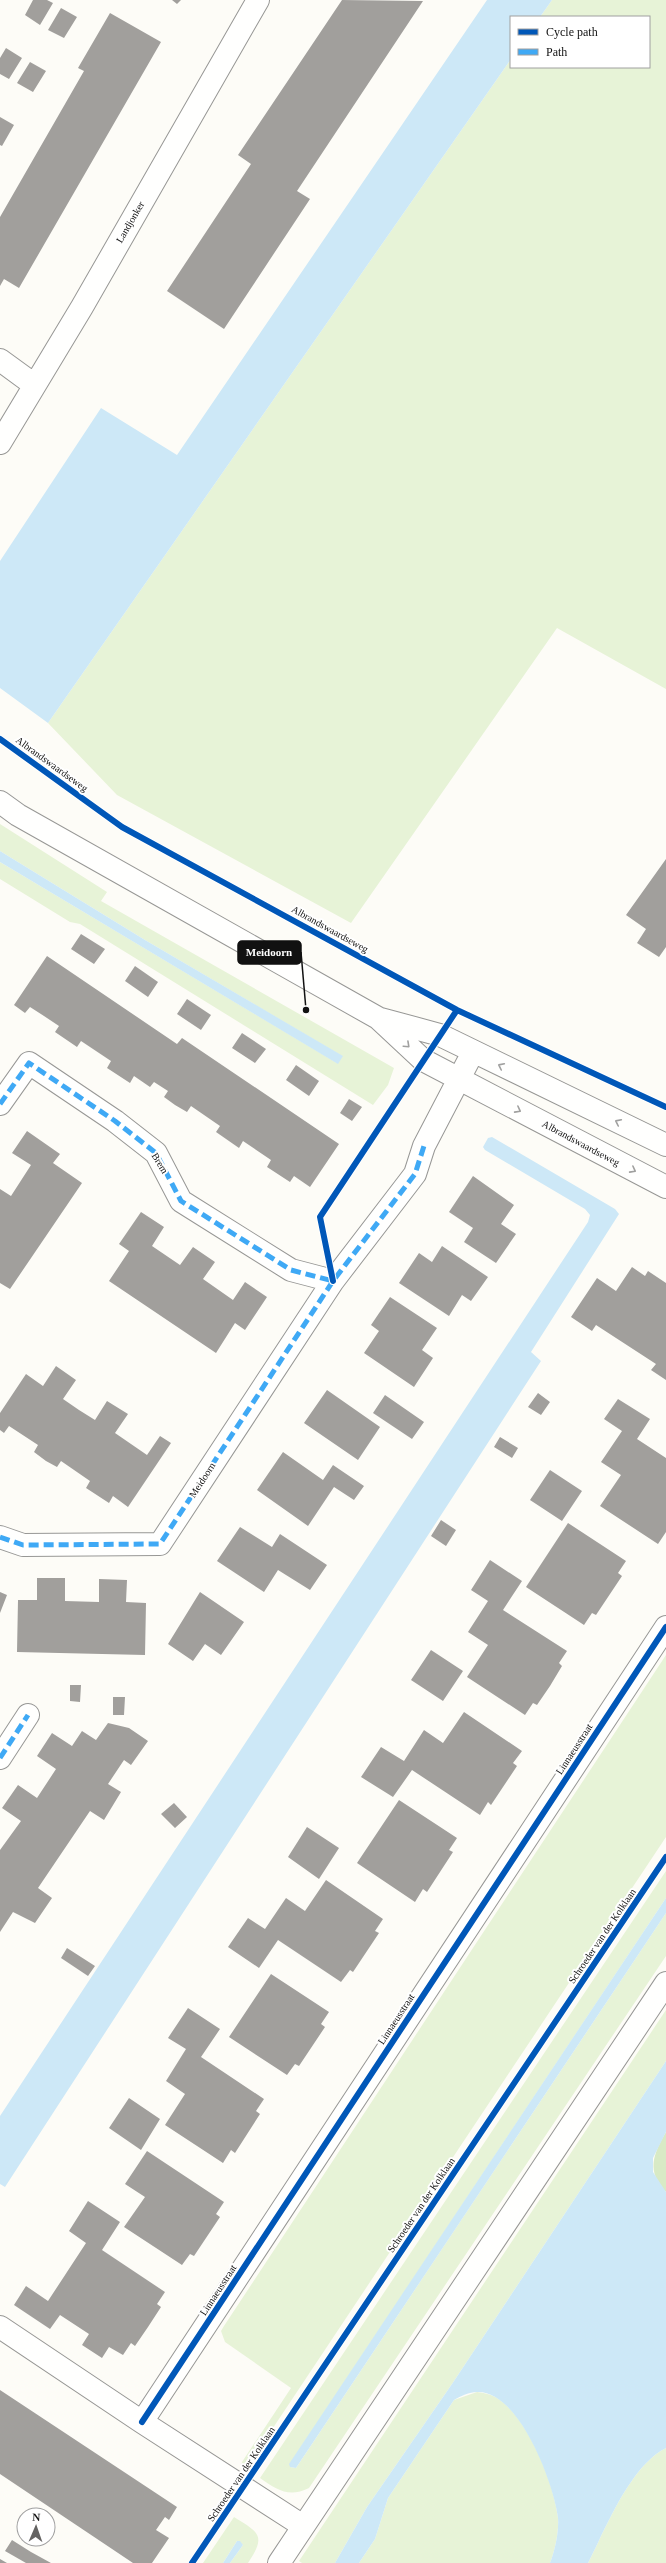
<svg xmlns="http://www.w3.org/2000/svg" width="666" height="2563" viewBox="0 0 666 2563" font-family="'Times New Roman',serif">
  <style>
    .green { fill: #e7f3d7 }
    .forest { fill: #d8eac5 }
    .water { fill: #cde8f7 }
    .building { fill: #a19f9c }
    .lines { fill: none; stroke-linecap: round; stroke-linejoin: round }
    .minor-casing { stroke: #979795; stroke-width: 24 }
    .minor { stroke: #fffffe; stroke-width: 22 }
    .quiet { stroke: #3fa9f5; stroke-width: 5; stroke-dasharray: 10 5; stroke-linecap: butt }
    .cycleway-casing { stroke: #fff; stroke-width: 8 }
    .cycleway { stroke: #0057b8; stroke-width: 6 }
    .oneway { stroke: #a0a09f }
    .labels { text-anchor: middle; dominant-baseline: central; stroke-width: 4; stroke-linejoin: round; paint-order: stroke }
    .street-label { font-size: 10px; fill: #111; stroke: #fff }
    .leader { fill: none; stroke: #111; stroke-width: 1.5 }
    .callout-dot { fill: #111; stroke: #fff; stroke-width: 1.5 }
    .callout { fill: #111; stroke: #111; stroke-width: 1.5 }
    .callout-label { font-size: 11px; text-anchor: middle; font-weight: bold; fill: #fff }
  </style>
  <rect width="100%" height="100%" fill="#fdfcf7"/>
  <path class="green" d="M 552,0 L 666,0 L 666,689 L 557,628 L 351,923 L 117,795 L 48,723 L 511,59 L 511,67 L 649,67 L 649,17 L 540,17 Z
    M 0,824 L 107,892 L 101,901 L 394,1068 L 388,1085 L 373,1105 L 80,924 L 70,922 L 0,879 L 0,862 L 337,1063 L 342,1056 L 145,940 L 0,851 Z
    M 666,1655 L 666,1837 L 245,2470 L 241,2468 L 242,2462 L 291,2388 L 225,2342 L 221,2331 L 224,2326 Z
    M 666,1871 L 666,1898 L 290,2464 L 290,2467 L 296,2468 L 666,1913 L 666,1956 L 309,2488 C 289,2498 277,2490 260,2478 Z
    M 666,2010 L 666,2061 L 452,2384 L 367,2507 L 335,2563 L 302,2563 L 299,2561 Z
    M 477,2392 C 486,2393 493,2395 500,2400 C 529,2421 554,2483 558,2518 C 559,2532 555,2550 550,2563 L 359,2563 L 375,2539 L 388,2498 L 454,2400 Z
    M 666,2448 L 666,2563 L 588,2563 C 606,2528 630,2466 666,2448 Z
    M 234,2517 C 260,2533 266,2536 248,2563 L 230,2563 L 243,2545 L 237,2541 L 223,2563 L 203,2563 Z"/>
  <path class="forest" d="M 666,2132 L 666,2192 C 646,2172 653,2154 666,2132 Z"/>
  <path class="water" d="M 487,0 L 552,0 L 540,17 L 511,17 L 511,59 L 48,723 L 0,688 L 0,561 L 101,408 L 177,455 Z
    M 0,851 L 145,940 L 343,1056 L 338,1064 L 0,862 Z
    M 492,1137 L 615,1209 L 619,1214 L 531,1352 L 541,1361 L 5,2187 L 0,2184 L 0,2116 L 588,1222 L 590,1215 L 585,1209 L 485,1150 L 483,1147 L 488,1138 Z
    M 666,1898 L 666,1913 L 296,2468 L 290,2467 L 289,2464 Z
    M 666,2061 L 666,2132 L 653,2158 L 653,2172 L 666,2192 L 666,2448 C 630,2466 606,2528 588,2563 L 550,2563 C 555,2550 559,2532 558,2518 C 554,2484 519,2390 477,2392 C 469,2392 461,2396 454,2400 L 388,2498 L 375,2539 L 359,2563 L 335,2563 L 367,2507 L 452,2384 Z
    M 237,2541 L 240,2541 L 243,2545 L 230,2563 L 223,2563 Z"/>
  <path class="building" d="M 33,0 L 47,0 L 53,3 L 40,25 L 25,15 Z
    M 172,0 L 181,0 L 177,4 Z
    M 342,0 L 423,1 L 297,191 L 310,199 L 224,329 L 167,291 L 251,164 L 238,155 Z
    M 61,8 L 77,17 L 64,38 L 48,30 Z
    M 110,13 L 161,42 L 19,288 L 4,279 L 0,286 L 0,217 L 84,71 L 78,68 Z
    M 6,48 L 22,58 L 9,79 L 0,74 L 0,58 Z
    M 30,62 L 46,71 L 33,92 L 17,83 Z
    M 0,117 L 14,125 L 2,146 L 0,145 Z
    M 666,859 L 666,947 L 659,957 L 637,943 L 646,929 L 626,915 Z
    M 81,934 L 105,949 L 94,964 L 71,949 Z
    M 47,956 L 177,1044 L 182,1038 L 339,1144 L 310,1187 L 294,1176 L 290,1182 L 267,1167 L 271,1160 L 243,1141 L 239,1148 L 216,1132 L 220,1126 L 191,1106 L 187,1112 L 175,1105 L 164,1097 L 168,1091 L 154,1082 L 150,1087 L 134,1076 L 130,1083 L 107,1068 L 111,1061 L 81,1041 L 77,1047 L 55,1032 L 59,1026 L 44,1016 L 30,1007 L 25,1013 L 14,1005 Z
    M 135,966 L 158,982 L 148,997 L 125,981 Z
    M 187,999 L 211,1015 L 201,1030 L 177,1014 Z
    M 242,1033 L 266,1049 L 255,1063 L 232,1048 Z
    M 296,1065 L 319,1081 L 309,1096 L 286,1080 Z
    M 349,1099 L 362,1107 L 352,1121 L 340,1113 Z
    M 27,1131 L 60,1154 L 53,1163 L 82,1183 L 10,1289 L 0,1283 L 0,1189 L 11,1196 L 31,1165 L 12,1153 Z
    M 473,1176 L 514,1205 L 501,1224 L 516,1234 L 496,1263 L 464,1242 L 473,1228 L 449,1212 Z
    M 141,1212 L 164,1227 L 152,1246 L 180,1265 L 193,1247 L 215,1262 L 203,1279 L 233,1300 L 245,1282 L 267,1297 L 245,1330 L 235,1323 L 216,1353 L 109,1281 L 129,1251 L 119,1244 Z
    M 442,1246 L 488,1277 L 471,1301 L 462,1295 L 449,1316 L 399,1283 L 419,1253 L 432,1262 Z
    M 632,1267 L 645,1276 L 648,1271 L 666,1283 L 666,1380 L 651,1370 L 656,1364 L 596,1325 L 592,1331 L 571,1317 L 597,1278 L 616,1291 Z
    M 390,1297 L 437,1328 L 422,1350 L 433,1358 L 414,1387 L 364,1353 L 379,1331 L 371,1325 Z
    M 56,1366 L 76,1380 L 63,1399 L 79,1410 L 95,1420 L 107,1401 L 128,1414 L 115,1433 L 147,1455 L 160,1436 L 171,1443 L 128,1507 L 113,1496 L 109,1503 L 86,1488 L 90,1481 L 61,1461 L 57,1467 L 46,1461 L 34,1452 L 38,1445 L 9,1426 L 4,1433 L 0,1430 L 0,1413 L 26,1374 L 43,1386 Z
    M 327,1390 L 380,1427 L 358,1460 L 304,1423 Z
    M 538,1393 L 550,1402 L 541,1415 L 528,1407 Z
    M 385,1395 L 424,1422 L 412,1439 L 373,1413 Z
    M 618,1399 L 650,1419 L 637,1439 L 666,1458 L 666,1532 L 658,1544 L 600,1506 L 621,1475 L 601,1462 L 622,1431 L 604,1419 Z
    M 500,1437 L 518,1448 L 512,1458 L 494,1447 Z
    M 283,1452 L 323,1480 L 333,1465 L 364,1486 L 354,1500 L 334,1487 L 308,1526 L 257,1490 Z
    M 550,1470 L 582,1491 L 562,1521 L 530,1500 Z
    M 441,1520 L 456,1530 L 446,1546 L 431,1536 Z
    M 568,1523 L 626,1561 L 618,1573 L 622,1576 L 596,1615 L 592,1613 L 584,1625 L 526,1587 Z
    M 240,1527 L 272,1547 L 280,1534 L 327,1565 L 310,1590 L 278,1570 L 264,1592 L 217,1561 Z
    M 490,1560 L 522,1581 L 503,1610 L 567,1651 L 559,1663 L 562,1666 L 550,1686 L 537,1705 L 533,1703 L 525,1715 L 467,1677 L 488,1645 L 468,1632 L 488,1601 L 471,1590 Z
    M 37,1578 L 65,1578 L 65,1601 L 99,1602 L 99,1579 L 127,1580 L 126,1602 L 146,1603 L 145,1655 L 17,1652 L 18,1600 L 37,1600 Z
    M 0,1592 L 7,1595 L 0,1613 Z
    M 200,1592 L 244,1622 L 221,1655 L 205,1644 L 193,1661 L 168,1644 Z
    M 431,1650 L 463,1671 L 443,1701 L 411,1680 Z
    M 70,1685 L 81,1685 L 80,1702 L 70,1701 Z
    M 113,1697 L 125,1697 L 124,1715 L 113,1715 Z
    M 464,1712 L 522,1751 L 513,1763 L 517,1766 L 491,1805 L 488,1802 L 480,1815 L 412,1770 L 393,1797 L 361,1777 L 381,1747 L 404,1761 L 424,1730 L 443,1743 Z
    M 108,1723 L 129,1728 L 148,1741 L 131,1765 L 124,1760 L 108,1784 L 121,1792 L 104,1820 L 90,1811 L 38,1888 L 52,1898 L 35,1923 L 13,1912 L 0,1932 L 0,1850 L 21,1821 L 2,1808 L 18,1785 L 37,1798 L 56,1769 L 37,1756 L 52,1733 L 72,1746 L 82,1731 L 96,1740 Z
    M 399,1800 L 457,1838 L 449,1850 L 453,1852 L 427,1892 L 423,1889 L 415,1902 L 357,1863 Z
    M 174,1803 L 187,1817 L 175,1828 L 161,1814 Z
    M 307,1827 L 339,1848 L 319,1879 L 288,1857 Z
    M 326,1880 L 383,1919 L 375,1931 L 379,1933 L 353,1972 L 350,1970 L 341,1982 L 278,1940 L 259,1968 L 228,1947 L 248,1918 L 265,1929 L 286,1898 L 305,1911 Z
    M 67,1948 L 95,1966 L 88,1976 L 61,1958 Z
    M 271,1974 L 329,2012 L 321,2024 L 325,2027 L 299,2066 L 295,2064 L 287,2075 L 229,2037 Z
    M 188,2008 L 220,2029 L 201,2057 L 264,2099 L 256,2111 L 260,2114 L 235,2153 L 231,2150 L 223,2163 L 165,2125 L 185,2094 L 166,2081 L 186,2049 L 168,2038 Z
    M 129,2098 L 160,2119 L 141,2150 L 109,2128 Z
    M 147,2151 L 224,2202 L 216,2214 L 220,2217 L 194,2256 L 190,2254 L 182,2265 L 124,2227 L 145,2197 L 125,2184 Z
    M 88,2201 L 120,2222 L 102,2250 L 165,2292 L 157,2304 L 161,2307 L 148,2327 L 135,2346 L 131,2343 L 123,2355 L 109,2347 L 102,2358 L 82,2345 L 89,2334 L 60,2315 L 50,2329 L 14,2305 L 26,2286 L 48,2301 L 86,2243 L 69,2231 Z
    M 0,2390 L 177,2507 L 169,2520 L 165,2517 L 156,2530 L 169,2538 L 152,2563 L 133,2563 L 0,2474 Z
    M 12,2540 L 31,2552 L 51,2563 L 26,2563 L 5,2551 Z
    M 0,2559 L 7,2563 L 0,2563 Z"/>
  <g class="lines">
    <g class="minor-casing">
      <path id="minor" d="M 0,360 L 33,384
        M 0,443 L 82,307 L 258,0
        M 0,802 L 18,815 L 378,1018 L 423,1060 L 666,1187
        M 381,1019 L 440,1035 L 666,1145
        M 0,1104 L 29,1063 L 115,1121 L 156,1153 L 181,1201 L 291,1270 L 333,1281
        M 0,1537 L 23,1545 L 160,1544 L 333,1281 L 415,1174 L 424,1146 L 473,1052
        M 0,1758 L 28,1715
        M 0,2327 L 142,2422 L 303,2526
        M 142,2422 L 666,1627
        M 279,2563 L 666,1983"/>
    </g>
    <use href="#minor" class="minor"/>
    <path class="quiet" d="M 0,1104 L 29,1063 L 115,1121 L 156,1153 L 181,1201 L 291,1270 L 333,1281
      M 0,1537 L 23,1545 L 160,1544 L 333,1281 L 415,1174 L 424,1146
      M 0,1758 L 28,1715"/>
    <g class="cycleway-casing">
      <path id="cycleway" d="M 0,739 L 122,827 L 457,1010 L 666,1107
        M 333,1281 L 320,1217 L 457,1010
        M 142,2422 L 666,1627
        M 192,2563 L 666,1857"/>
    </g>
    <use href="#cycleway" class="cycleway"/>
  </g>
  <defs><path id="oneway-chevron" d="M-2-3.5L2.5 0L-2 3.5" fill="none" stroke-width="1.6" stroke-linecap="round" stroke-linejoin="round"/></defs>
  <g class="oneway">
    <use href="#oneway-chevron" transform="translate(407 1045) rotate(43)"/>
    <use href="#oneway-chevron" transform="translate(501 1066) rotate(-154)"/>
    <use href="#oneway-chevron" transform="translate(518 1110) rotate(28)"/>
    <use href="#oneway-chevron" transform="translate(618 1122) rotate(-154)"/>
    <use href="#oneway-chevron" transform="translate(633 1170) rotate(28)"/>
  </g>
  <g class="labels">
    <g class="street-label">
      <text transform="translate(130 222) rotate(-60)">Landjonker</text>
      <text transform="translate(52 764) rotate(36)">Albrandswaardseweg</text>
      <text transform="translate(330 929) rotate(29)">Albrandswaardseweg</text>
      <text transform="translate(581 1143) rotate(28)">Albrandswaardseweg</text>
      <text transform="translate(160 1163) rotate(58)">Brem</text>
      <text transform="translate(202 1480) rotate(-57)">Meidoorn</text>
      <text transform="translate(574 1749) rotate(-57)">Linnaeusstraat</text>
      <text transform="translate(602 1936) rotate(-56)">Schroeder van der Kolklaan</text>
      <text transform="translate(396 2019) rotate(-57)">Linnaeusstraat</text>
      <text transform="translate(421 2205) rotate(-56)">Schroeder van der Kolklaan</text>
      <text transform="translate(218 2290) rotate(-57)">Linnaeusstraat</text>
      <text transform="translate(241 2474) rotate(-56)">Schroeder van der Kolklaan</text>
    </g>
  </g>
  <path class="leader" d="M306 1010L301 952"/>
  <circle class="callout-dot" cx="306" cy="1010" r="4"/>
  <rect class="callout" x="238" y="941" width="63" height="23" rx="4"/>
  <g class="callout-label">
    <text x="269" y="956">Meidoorn</text>
  </g>
  <rect x="510" y="16" width="140" height="52" fill="#ffffff" stroke="#a0a0a0"/>
  <rect x="518" y="29" width="20" height="6" fill="#0057b8" stroke="#a0a0a0"/>
  <text x="546" y="36" font-size="12" fill="#111111">Cycle path</text>
  <rect x="518" y="49" width="20" height="6" fill="#3fa9f5" stroke="#a0a0a0"/>
  <text x="546" y="56" font-size="12" fill="#111111">Path</text>
  <g transform="translate(36 2527) rotate(2)"><circle r="19" fill="#ffffff" stroke="#a0a0a0"/>
  <path d="M0-3L7 15L0 10L-7 15Z" fill="#646362"/>
  <text y="-6" font-size="11" font-weight="bold" text-anchor="middle" fill="#111111">N</text>
  </g>
</svg>
